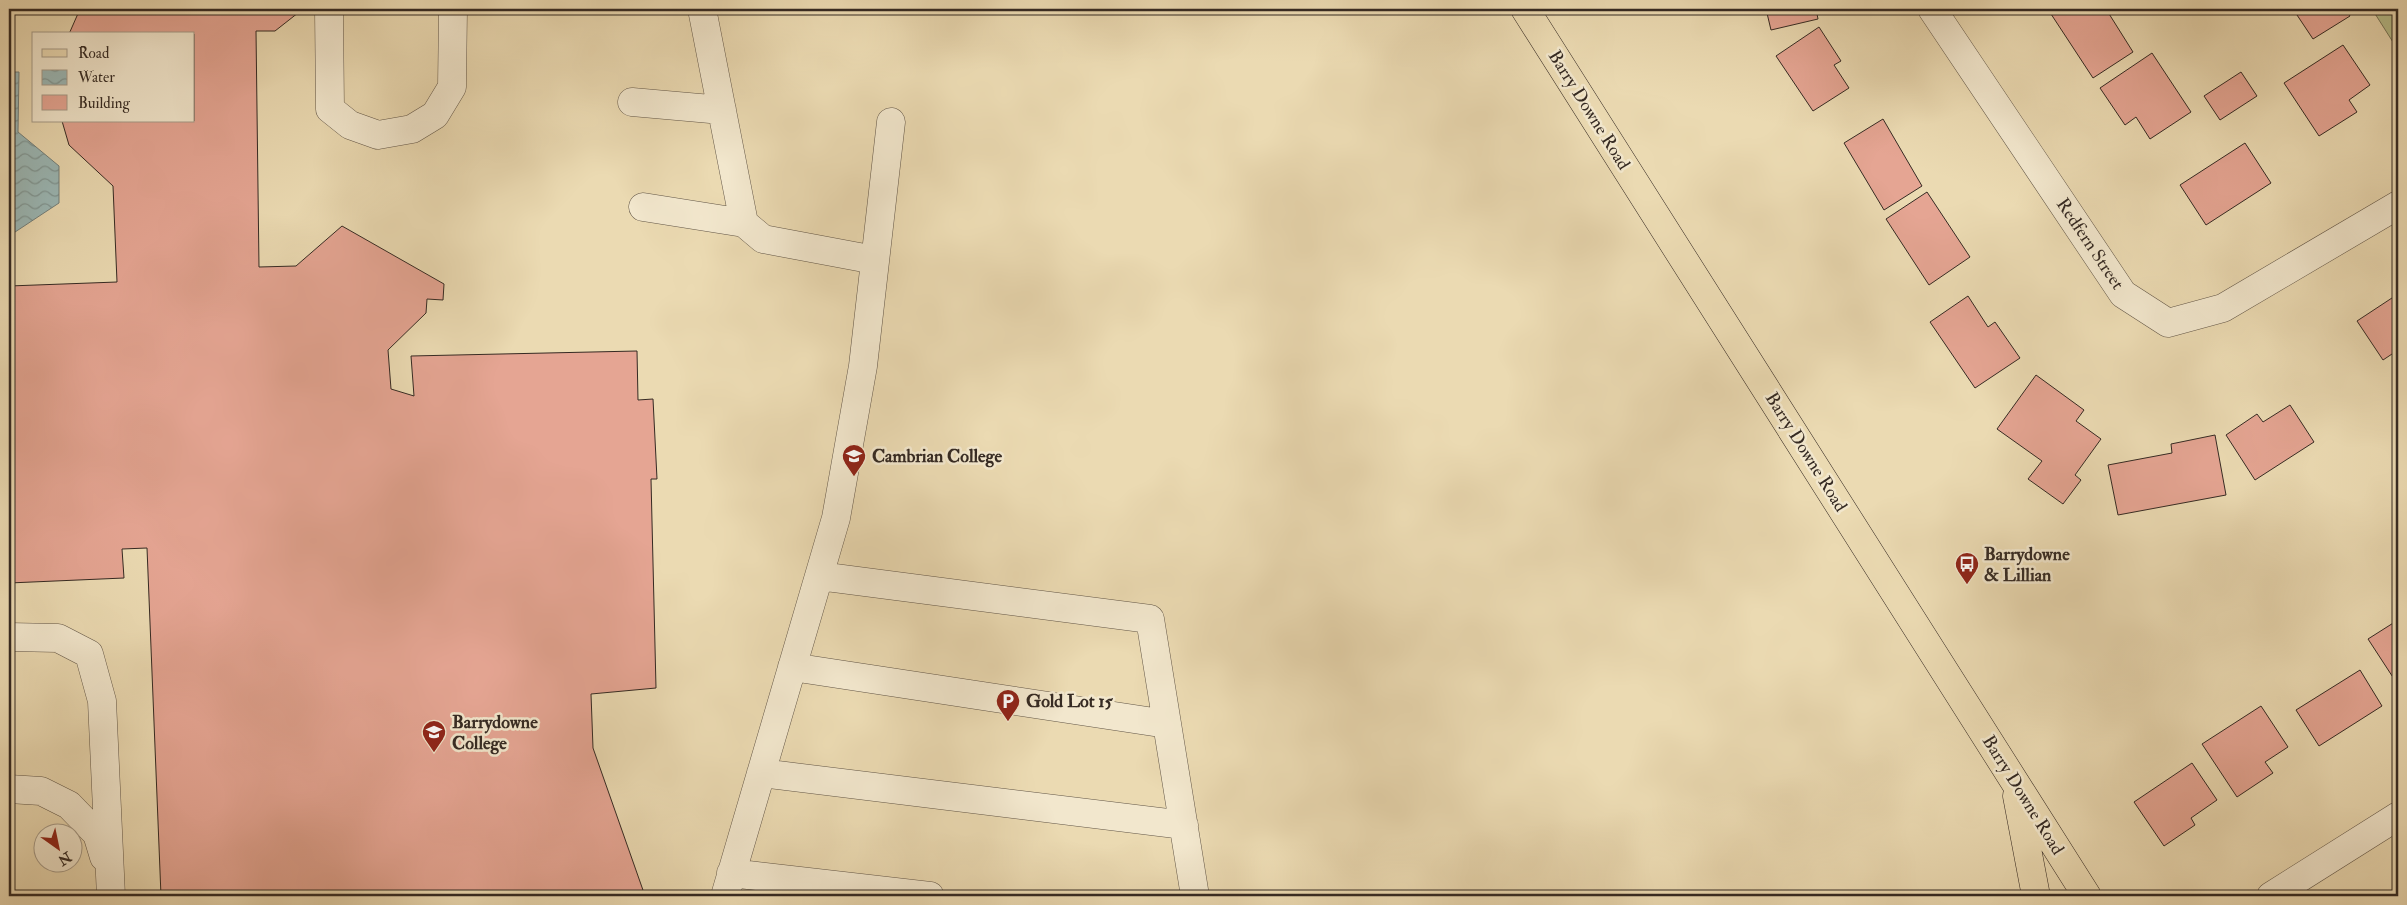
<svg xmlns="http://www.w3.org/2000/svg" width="2407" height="905" viewBox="0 0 2407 905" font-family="'IM FELL Double Pica',serif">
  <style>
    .green { fill: #b8bf8c; stroke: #767458 }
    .water { fill: url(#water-waves); stroke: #727f7b }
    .building { fill: #e5a593; stroke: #352a23 }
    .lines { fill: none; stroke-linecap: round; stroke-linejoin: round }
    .minor-casing { stroke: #625647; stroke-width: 29 }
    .major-casing { stroke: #352a23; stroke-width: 29 }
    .minor { stroke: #f2e7cd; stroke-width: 28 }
    .major { stroke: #ebdab2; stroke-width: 28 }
    .labels { text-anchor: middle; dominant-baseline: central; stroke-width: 5; stroke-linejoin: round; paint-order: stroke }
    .street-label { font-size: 18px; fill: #352a23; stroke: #f2e7cd }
    .poi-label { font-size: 18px; font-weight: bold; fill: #352a23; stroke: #f2e7cd; text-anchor: start }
  </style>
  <defs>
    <pattern id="water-waves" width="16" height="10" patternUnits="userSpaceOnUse" patternTransform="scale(1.25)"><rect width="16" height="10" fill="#9bb8b6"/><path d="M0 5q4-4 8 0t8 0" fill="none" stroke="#7f9694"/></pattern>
  </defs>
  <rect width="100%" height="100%" fill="#ebdab2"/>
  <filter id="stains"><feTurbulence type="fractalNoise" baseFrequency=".004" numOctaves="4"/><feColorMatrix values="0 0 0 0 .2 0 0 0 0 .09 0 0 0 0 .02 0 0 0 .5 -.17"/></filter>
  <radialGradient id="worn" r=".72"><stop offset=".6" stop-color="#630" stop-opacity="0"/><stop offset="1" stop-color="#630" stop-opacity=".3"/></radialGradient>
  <path class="green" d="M 2372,9 L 2398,9 L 2398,50 Z"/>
  <path class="water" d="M 9,72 L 19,72 L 18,132 L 59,166 L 59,203 L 9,236 Z"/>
  <path class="building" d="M 80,9 L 303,9 L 275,31 L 256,31 L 259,267 L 296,266 L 342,226 L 444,284 L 443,300 L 427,299 L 426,313 L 388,350 L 391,389 L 414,396 L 411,356 L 637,351 L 638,400 L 653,399 L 657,479 L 651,479 L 656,688 L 591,694 L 593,748 L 644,893 L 612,896 L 377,896 L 377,894 L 161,896 L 147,548 L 122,549 L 124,578 L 9,583 L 9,286 L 117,282 L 113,186 L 69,145 L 62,121 L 194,121 L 194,34 L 69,34 Z
    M 1766,9 L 1816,9 L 1818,19 L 1771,30 Z
    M 2058,9 L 2106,9 L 2133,52 L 2093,78 L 2051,14 Z
    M 2293,9 L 2346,9 L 2350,16 L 2313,39 Z
    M 1819,27 L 1841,61 L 1834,65 L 1849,88 L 1813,111 L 1776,56 Z
    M 2343,45 L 2370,85 L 2349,100 L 2357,112 L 2319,136 L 2284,83 Z
    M 2152,53 L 2191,112 L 2150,139 L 2136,117 L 2125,125 L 2100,88 Z
    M 2241,72 L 2257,96 L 2220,120 L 2204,96 Z
    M 1883,119 L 1922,186 L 1884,210 L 1844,143 Z
    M 2245,143 L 2271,183 L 2206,225 L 2180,185 Z
    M 1927,192 L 1970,257 L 1929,285 L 1886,219 Z
    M 2398,294 L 2398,350 L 2383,360 L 2357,321 Z
    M 1968,296 L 1988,327 L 1995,322 L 2020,358 L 1975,388 L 1930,322 Z
    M 2036,375 L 2084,410 L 2076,421 L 2101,439 L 2075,475 L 2081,480 L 2063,504 L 2028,479 L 2042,461 L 1997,429 Z
    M 2290,405 L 2314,442 L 2255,480 L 2226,435 L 2257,414 L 2263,422 Z
    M 2215,435 L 2226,495 L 2118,515 L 2108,465 L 2172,453 L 2171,444 Z
    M 2398,620 L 2398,685 L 2368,639 Z
    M 2360,670 L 2382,706 L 2319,746 L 2296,710 Z
    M 2261,706 L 2288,747 L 2265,762 L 2273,773 L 2237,797 L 2202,744 Z
    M 2192,763 L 2217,800 L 2191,818 L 2195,825 L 2164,846 L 2134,802 Z"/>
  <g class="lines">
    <g class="minor-casing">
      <path id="minor" d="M 329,9 L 330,109 L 350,125 L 378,135 L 412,129 L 435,115 L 452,87 L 453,9
        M 702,9 L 744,223 L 763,239 L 875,260
        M 1932,9 L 2123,294 L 2168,323 L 2223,308 L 2398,205
        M 632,102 L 722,110
        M 643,207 L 744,223
        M 819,576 L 1150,619 L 1195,896
        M 9,637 L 58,638 L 89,654 L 102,701 L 111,896
        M 792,667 L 1167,724
        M 761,773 L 1184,825
        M 9,789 L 41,791 L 69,805 L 97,834 L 104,857
        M 731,873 L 930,896
        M 725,896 L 836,518 L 863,366 L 891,122
        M 2271,896 L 2398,816"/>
    </g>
    <g class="major-casing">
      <path id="major" d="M 1525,9 L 2087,896
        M 2017,796 L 2036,896"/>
    </g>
    <use href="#minor" class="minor"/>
    <use href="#major" class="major"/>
  </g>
  <defs>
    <g id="university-pin" transform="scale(1.25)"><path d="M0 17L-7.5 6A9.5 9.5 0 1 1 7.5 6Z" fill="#8f2418" stroke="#f2e7cd"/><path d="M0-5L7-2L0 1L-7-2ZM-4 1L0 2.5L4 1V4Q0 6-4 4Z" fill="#fff"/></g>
    <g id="bus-pin" transform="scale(1.25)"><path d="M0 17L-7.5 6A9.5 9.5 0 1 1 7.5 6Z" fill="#8f2418" stroke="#f2e7cd"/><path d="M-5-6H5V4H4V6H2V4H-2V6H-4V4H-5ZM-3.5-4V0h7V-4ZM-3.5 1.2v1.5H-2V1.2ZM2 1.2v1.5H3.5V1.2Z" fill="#fff"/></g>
    <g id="parking-pin" transform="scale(1.25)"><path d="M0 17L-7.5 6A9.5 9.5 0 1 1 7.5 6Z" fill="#8f2418" stroke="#f2e7cd"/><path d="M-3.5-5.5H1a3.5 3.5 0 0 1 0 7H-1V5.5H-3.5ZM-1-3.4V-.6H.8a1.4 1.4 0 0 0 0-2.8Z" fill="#fff"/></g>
    <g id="school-pin" transform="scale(1.25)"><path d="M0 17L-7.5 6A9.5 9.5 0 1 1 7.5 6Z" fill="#8f2418" stroke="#f2e7cd"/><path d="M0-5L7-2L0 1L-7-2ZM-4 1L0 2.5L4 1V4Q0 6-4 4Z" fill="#fff"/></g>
  </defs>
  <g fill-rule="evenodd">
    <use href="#university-pin" x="854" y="456"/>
    <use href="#bus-pin" x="1967" y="564"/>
    <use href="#parking-pin" x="1008" y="701"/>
    <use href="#school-pin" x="434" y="732"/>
  </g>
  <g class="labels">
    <g class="street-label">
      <text transform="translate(1589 110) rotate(58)">Barry Downe Road</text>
      <text transform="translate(2090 244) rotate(56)">Redfern Street</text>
      <text transform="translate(1806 452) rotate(58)">Barry Downe Road</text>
      <text transform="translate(2023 795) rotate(58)">Barry Downe Road</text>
    </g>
    <g class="poi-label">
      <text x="872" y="456">Cambrian College</text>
      <text x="1984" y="554">Barrydowne<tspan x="1984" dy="21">&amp; Lillian</tspan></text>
      <text x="1026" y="701">Gold Lot 15</text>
      <text x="452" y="722">Barrydowne<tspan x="452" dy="21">College</tspan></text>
    </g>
  </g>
  <rect width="2407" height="905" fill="none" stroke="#ebdab2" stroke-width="30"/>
  <rect x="10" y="10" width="2387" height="885" fill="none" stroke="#352a23" stroke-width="2.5"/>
  <rect x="15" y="15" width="2377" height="875" fill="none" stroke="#352a23"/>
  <rect x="32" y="32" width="162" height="90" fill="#f2e7cd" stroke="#a69b89"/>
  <rect x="42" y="49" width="25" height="8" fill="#ebdab2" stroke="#a69b89"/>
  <text x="78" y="58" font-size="15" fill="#352a23">Road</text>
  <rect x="42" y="70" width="25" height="15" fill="url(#water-waves)" stroke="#a69b89"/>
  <text x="78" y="82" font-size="15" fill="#352a23">Water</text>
  <rect x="42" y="95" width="25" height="15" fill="#e5a593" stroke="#a69b89"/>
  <text x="78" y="108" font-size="15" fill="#352a23">Building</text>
  <g transform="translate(58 848) rotate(147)"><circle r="24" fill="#f2e7cd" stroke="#a69b89"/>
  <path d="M0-4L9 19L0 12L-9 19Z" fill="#8f2418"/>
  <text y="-8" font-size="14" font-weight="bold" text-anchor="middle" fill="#352a23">N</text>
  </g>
  <rect width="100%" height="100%" filter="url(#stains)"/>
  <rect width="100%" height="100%" fill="url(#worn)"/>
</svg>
